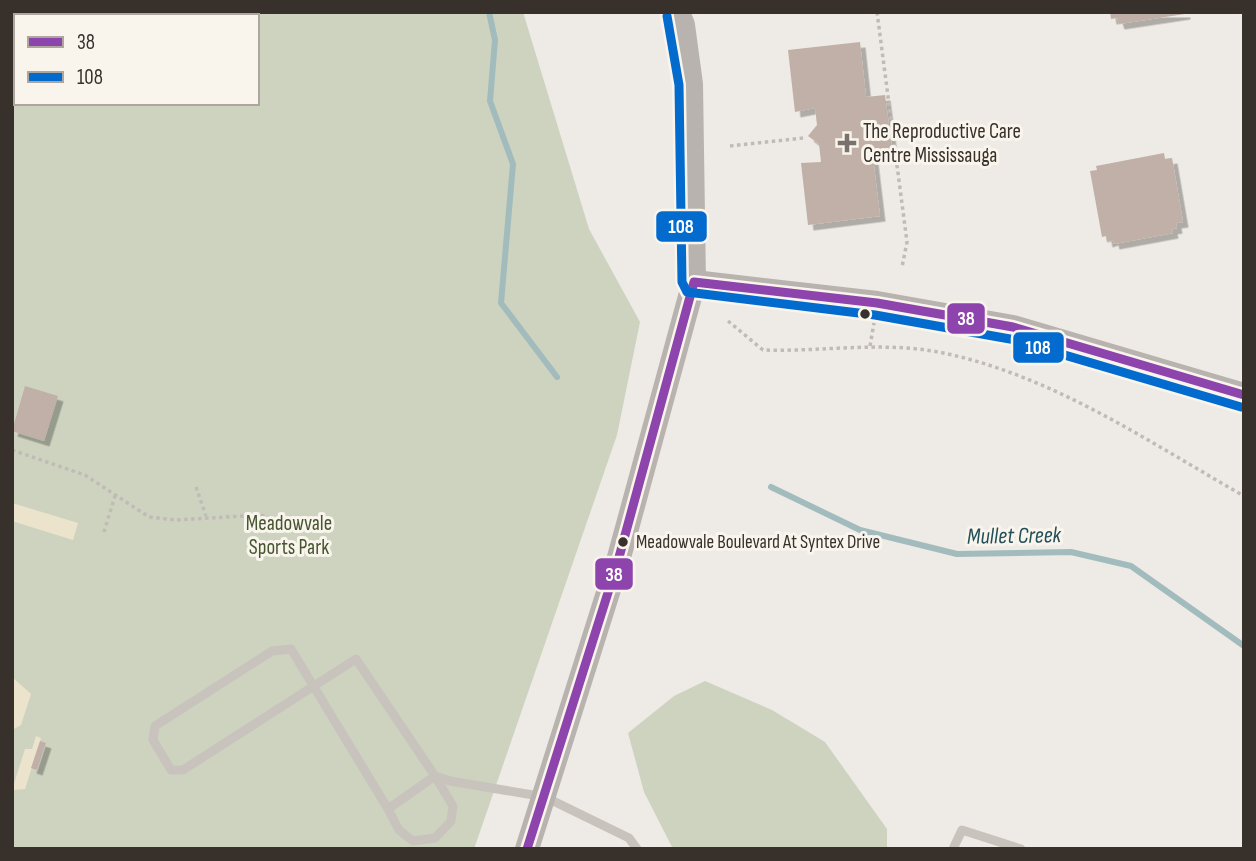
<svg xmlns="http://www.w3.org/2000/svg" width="1256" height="861" viewBox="0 0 1256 861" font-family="'Sofia Sans Condensed',sans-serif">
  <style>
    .green { fill: #ced3c0; fill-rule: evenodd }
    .sand { fill: #ece3cd }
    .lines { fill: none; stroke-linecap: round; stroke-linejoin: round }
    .stream { stroke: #a2bcbe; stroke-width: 6 }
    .building { fill: #c0b0a7; filter: url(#shadow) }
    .path { stroke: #c0bbb6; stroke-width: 3.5; stroke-dasharray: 3.5 3.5; stroke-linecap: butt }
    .lane { stroke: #c8c3bd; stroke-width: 9 }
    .secondary { stroke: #b8b3ae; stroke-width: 24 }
    .bus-1-casing { stroke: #f9f5ed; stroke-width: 14 }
    .bus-2-casing { stroke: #f9f5ed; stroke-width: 14 }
    .bus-1 { stroke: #8e44ad; stroke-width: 9 }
    .bus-2 { stroke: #026bcd; stroke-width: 9 }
    .poi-dot { fill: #78716c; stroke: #f9f5ed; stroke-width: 2.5 }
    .bus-dot { fill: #38302b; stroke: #f9f5ed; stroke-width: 2.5 }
    .labels { text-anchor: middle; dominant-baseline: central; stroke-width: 6; stroke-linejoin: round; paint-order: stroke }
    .bus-label { font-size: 19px; fill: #38302b; stroke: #f9f5ed; text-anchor: start }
    .poi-label { font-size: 21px; fill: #38302b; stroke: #f9f5ed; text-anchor: start }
    .park-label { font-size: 21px; fill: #455530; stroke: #f9f5ed }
    .water-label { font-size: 23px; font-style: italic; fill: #235058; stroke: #f9f5ed }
    .line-badge { stroke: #f9f5ed; stroke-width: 2.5 }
    .badge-label { font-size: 19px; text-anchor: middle; font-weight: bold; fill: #fff }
  </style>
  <defs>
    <filter id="shadow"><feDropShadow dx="5.5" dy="5.5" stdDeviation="0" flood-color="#0004"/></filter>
  </defs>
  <rect width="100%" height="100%" fill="#eeeae5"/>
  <path class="green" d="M 12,12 L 523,12 L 589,229 L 640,322 L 617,435 L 474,849 L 12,849 ZM 16,16 L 257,16 L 257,103 L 16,103 Z
    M 705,681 L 772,710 L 825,742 L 887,829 L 887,849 L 673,849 L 644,792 L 628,733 L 674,696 Z"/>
  <path class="sand" d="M 12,503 L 78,523 L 73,540 L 12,521 Z
    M 12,677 L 31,694 L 21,725 L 12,730 Z
    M 36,736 L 41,738 L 25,789 L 12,790 L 25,749 L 32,749 Z"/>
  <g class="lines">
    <path class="stream" d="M 489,12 L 495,40 L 490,101 L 513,164 L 501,303 L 557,377
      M 771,487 L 860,530 L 957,554 L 1071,552 L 1131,566 L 1244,646"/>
  </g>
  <path class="building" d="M 1110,12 L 1185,12 L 1185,14 L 1119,24 L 1117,18 L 1111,19 Z
    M 860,42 L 866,97 L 885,95 L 893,156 L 873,158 L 880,216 L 808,225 L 801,163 L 821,162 L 819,144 L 808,136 L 817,125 L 815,108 L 795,112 L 788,50 Z
    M 1164,153 L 1165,159 L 1172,158 L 1183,222 L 1176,223 L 1177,228 L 1172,229 L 1173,233 L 1114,244 L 1113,240 L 1107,242 L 1106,236 L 1102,237 L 1090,171 L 1097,170 L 1096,166 Z
    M 25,386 L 58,396 L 44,441 L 12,431 Z
    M 40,741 L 46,743 L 37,770 L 31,768 Z"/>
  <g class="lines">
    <path class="path" d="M 877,12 L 907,242 L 902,267
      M 730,146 L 803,138
      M 728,321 L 763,350 C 824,352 888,340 948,354 C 1056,378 1149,442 1244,496
      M 870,346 L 874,323
      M 12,450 L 85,475 L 149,517 L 176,520 L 260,515 L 304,527
      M 196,487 L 206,516
      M 104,532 L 115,496"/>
    <path class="lane" d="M 388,809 L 399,830 L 413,841 L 435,838 L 451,821 L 453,806 L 435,776 L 388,809 L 291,649 L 272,651 L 155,726 L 153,740 L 171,770 L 183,770 L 356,659 L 435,776 L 450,781 L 545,797 L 629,838 L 637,849
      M 953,849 L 962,830 L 1021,849"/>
    <path class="secondary" d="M 694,282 L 877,303 L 1013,327 L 1244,395
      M 527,849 L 618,561 L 694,282 L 691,84 L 683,25 L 678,12"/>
    <g class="bus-1-casing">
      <path id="bus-1" d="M 527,849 L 618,561 L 694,282 L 877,303 L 1013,327 L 1244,395"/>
    </g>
    <g class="bus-2-casing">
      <path id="bus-2" d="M 667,16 L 679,85 L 682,282 L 687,292 L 875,315 L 1010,339 L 1241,407"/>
    </g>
    <use href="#bus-1" class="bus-1"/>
    <use href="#bus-2" class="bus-2"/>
  </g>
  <path class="poi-dot" d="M843.5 132.5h7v7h7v7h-7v7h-7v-7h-7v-7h7z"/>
  <g class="bus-dot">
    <circle cx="865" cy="314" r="6"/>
    <circle cx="623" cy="542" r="6"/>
  </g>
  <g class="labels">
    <g class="bus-label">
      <text x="636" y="542">Meadowvale Boulevard At Syntex Drive</text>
    </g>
    <g class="poi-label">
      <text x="863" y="131">The Reproductive Care<tspan x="863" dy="24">Centre Mississauga</tspan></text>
    </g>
    <g class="park-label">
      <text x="289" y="523">Meadowvale<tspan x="289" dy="24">Sports Park</tspan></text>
    </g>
    <g class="water-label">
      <text transform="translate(1014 536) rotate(-1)">Mullet Creek</text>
    </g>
  </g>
  <g class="line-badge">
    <rect x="655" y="210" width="53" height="33" rx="7" fill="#026bcd"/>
    <rect x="946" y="302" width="40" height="33" rx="7" fill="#8e44ad"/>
    <rect x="1012" y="331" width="53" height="33" rx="7" fill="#026bcd"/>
    <rect x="594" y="557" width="40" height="34" rx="7" fill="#8e44ad"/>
  </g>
  <g class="badge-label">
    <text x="681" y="233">108</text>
    <text x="966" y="325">38</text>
    <text x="1038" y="354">108</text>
    <text x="614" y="581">38</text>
  </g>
  <rect width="1256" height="861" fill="none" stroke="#38302b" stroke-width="28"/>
  <rect x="14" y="14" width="245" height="91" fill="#f9f5ed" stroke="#aca69f" stroke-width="2"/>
  <rect x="28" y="37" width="35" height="10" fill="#8e44ad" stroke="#aca69f" stroke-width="2"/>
  <text x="77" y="49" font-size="21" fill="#38302b">38</text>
  <rect x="28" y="72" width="35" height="10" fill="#026bcd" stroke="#aca69f" stroke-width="2"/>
  <text x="77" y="84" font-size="21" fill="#38302b">108</text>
</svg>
